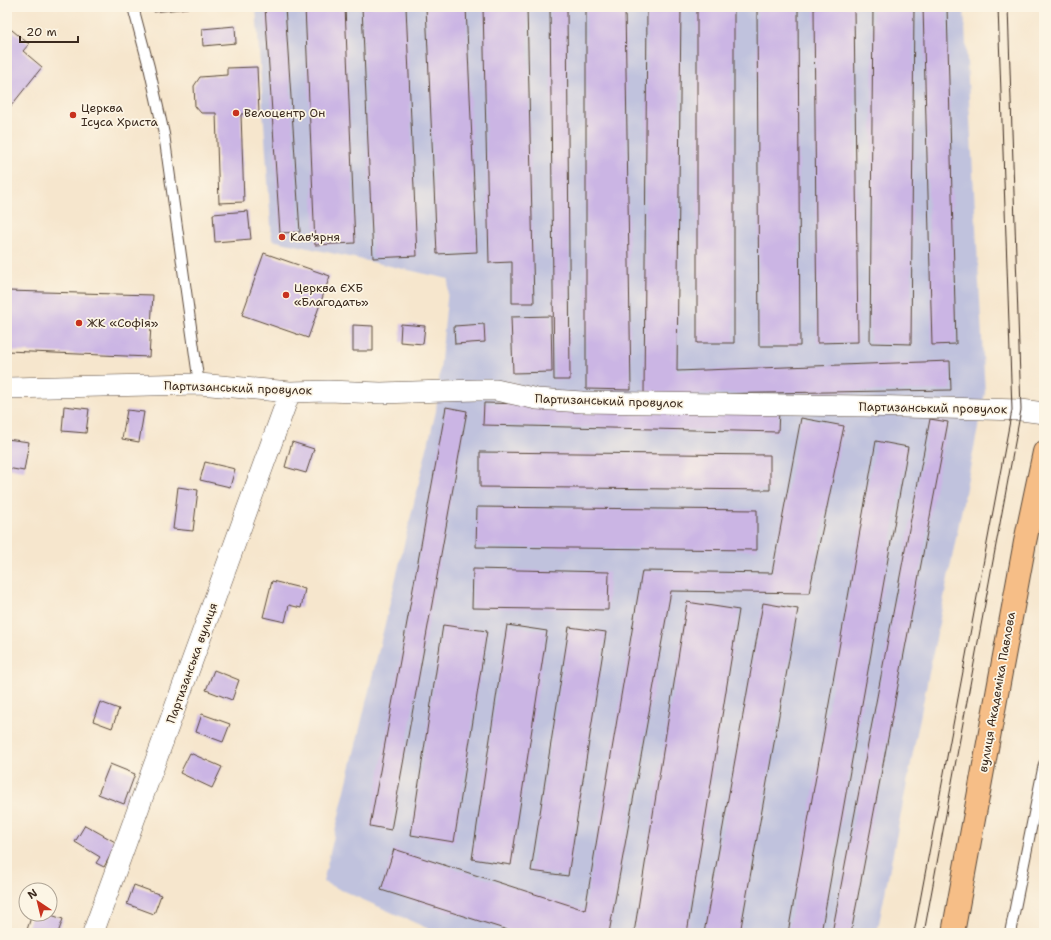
<svg xmlns="http://www.w3.org/2000/svg" width="1051" height="940" viewBox="0 0 1051 940" font-family="'Shantell Sans',sans-serif">
  <style>
    .industrial { fill: #c0c2dd }
    .building { fill: #cbb5e4 }
    .lines { fill: none; stroke-linecap: round; stroke-linejoin: round }
    .lane-casing { stroke: #574638; stroke-width: 12 }
    .street-casing { stroke: #574638; stroke-width: 22 }
    .primary-casing { stroke: #574638; stroke-width: 24 }
    .lane { stroke: #fff; stroke-width: 10 }
    .street { stroke: #fff; stroke-width: 21 }
    .primary { stroke: #f6be87; stroke-width: 22 }
    .tram { stroke: #3b2a1e; stroke-width: 1 }
    .poi-dot { fill: #c8321e; stroke: #fcf5e5; stroke-width: 1.5 }
    .labels { text-anchor: middle; dominant-baseline: central; stroke-width: 3.5; stroke-linejoin: round; paint-order: stroke }
    .poi-label { font-size: 12px; fill: #3b2a1e; stroke: #fcf5e5; text-anchor: start }
    .street-label { font-size: 12px; fill: #3b2a1e; stroke: #fcf5e5 }
  </style>
  <rect width="100%" height="100%" fill="#fcf5e5"/>
  <filter id="ink" filterUnits="userSpaceOnUse"><feTurbulence type="fractalNoise" baseFrequency=".025" numOctaves="2"/><feDisplacementMap in="SourceGraphic" scale="8" xChannelSelector="R" yChannelSelector="G"/><feConvolveMatrix kernelMatrix="1 2 1 2 8 2 1 2 1" color-interpolation-filters="sRGB"/></filter>
  <filter id="wash" filterUnits="userSpaceOnUse"><feTurbulence type="fractalNoise" baseFrequency=".012" numOctaves="4" result="noise"/><feDisplacementMap in="SourceGraphic" scale="16" xChannelSelector="R" yChannelSelector="G"/><feGaussianBlur stdDeviation="0.9" result="paint"/><feColorMatrix in="noise" values="0 0 0 0 0 0 0 0 0 0 0 0 0 0 0 0 0 1.4 0 .05"/><feComposite in="paint" operator="in"/></filter>
  <g filter="url(#wash)">
    <rect width="100%" height="100%" fill="#f6e6cd"/>
    <path class="industrial" d="M 256,7 L 964,7 L 985,393 L 877,933 L 438,933 L 323,882 L 436,411 L 449,279 L 272,240 Z"/>
    <g id="blocks">
      <path class="building" d="M 153,7 L 188,7 L 188,8 L 154,12 Z
        M 265,7 L 285,7 L 300,232 L 280,233 Z
        M 305,7 L 345,7 L 355,243 L 315,245 Z
        M 362,7 L 406,7 L 417,256 L 373,258 Z
        M 426,7 L 466,7 L 477,252 L 437,254 Z
        M 483,7 L 527,7 L 534,303 L 512,303 L 512,262 L 489,263 Z
        M 550,7 L 567,7 L 570,380 L 554,380 Z
        M 586,7 L 625,7 L 631,390 L 586,389 Z
        M 647,7 L 681,7 L 677,371 L 950,361 L 951,390 L 644,395 Z
        M 697,7 L 734,7 L 734,343 L 697,343 Z
        M 757,7 L 798,7 L 800,346 L 759,346 Z
        M 814,7 L 854,7 L 858,342 L 817,343 Z
        M 873,7 L 914,7 L 911,344 L 870,343 Z
        M 923,7 L 947,7 L 956,344 L 932,345 Z
        M 7,26 L 29,44 L 23,51 L 42,67 L 7,111 Z
        M 235,26 L 236,43 L 203,46 L 202,29 Z
        M 257,67 L 259,113 L 241,114 L 244,202 L 219,203 L 216,113 L 201,113 L 195,106 L 194,86 L 200,77 L 227,75 L 227,68 Z
        M 248,211 L 251,239 L 215,242 L 213,214 Z
        M 264,253 L 330,276 L 308,338 L 242,315 Z
        M 7,291 L 153,295 L 149,357 L 7,351 Z
        M 551,316 L 552,372 L 513,373 L 511,317 Z
        M 401,324 L 425,326 L 423,344 L 400,342 Z
        M 484,324 L 485,342 L 455,344 L 454,326 Z
        M 353,325 L 373,326 L 373,351 L 353,351 Z
        M 484,403 L 779,410 L 778,432 L 483,425 Z
        M 64,406 L 89,409 L 86,433 L 62,431 Z
        M 446,407 L 467,411 L 391,830 L 370,826 Z
        M 127,410 L 144,412 L 139,442 L 122,439 Z
        M 801,418 L 844,426 L 809,593 L 671,591 L 609,933 L 517,933 L 381,890 L 394,849 L 585,910 L 642,571 L 772,573 Z
        M 930,419 L 948,422 L 851,933 L 832,933 Z
        M 7,439 L 29,442 L 24,471 L 7,468 Z
        M 876,441 L 908,447 L 821,933 L 788,933 Z
        M 292,442 L 314,449 L 306,473 L 285,467 Z
        M 480,452 L 770,455 L 770,490 L 480,487 Z
        M 205,462 L 235,469 L 230,487 L 200,480 Z
        M 178,487 L 198,490 L 193,531 L 173,529 Z
        M 477,507 L 757,510 L 757,550 L 476,547 Z
        M 473,569 L 609,572 L 608,610 L 472,608 Z
        M 272,581 L 305,589 L 301,608 L 289,605 L 285,622 L 263,617 Z
        M 687,602 L 739,610 L 687,933 L 634,933 Z
        M 763,603 L 798,609 L 740,933 L 704,933 Z
        M 443,625 L 487,631 L 454,842 L 411,835 Z
        M 507,625 L 547,631 L 511,865 L 472,859 Z
        M 569,627 L 606,632 L 568,876 L 531,871 Z
        M 214,670 L 239,680 L 232,700 L 206,690 Z
        M 100,702 L 119,709 L 112,728 L 93,721 Z
        M 202,714 L 230,724 L 223,742 L 196,732 Z
        M 190,753 L 222,767 L 212,788 L 180,773 Z
        M 110,764 L 135,774 L 124,804 L 98,794 Z
        M 85,825 L 117,843 L 104,867 L 96,863 L 100,857 L 75,842 Z
        M 134,885 L 161,895 L 154,914 L 127,904 Z
        M 32,914 L 48,914 L 63,919 L 58,933 L 26,933 Z"/>
    </g>
  </g>
  <g filter="url(#ink)">
    <use href="#blocks" fill-opacity="0" stroke="#574638" stroke-width="1"/>
    <g class="lines">
      <g class="lane-casing">
        <path id="lane" d="M 133,7 L 149,67 L 164,134 L 199,384
          M 1010,933 L 1044,764"/>
      </g>
      <g class="street-casing">
        <path id="street" d="M 7,388 L 199,384 L 290,392 L 328,391 L 381,393 L 476,390 L 496,390 L 537,399 L 582,402 L 865,406 L 1021,410 L 1044,413
          M 93,933 L 290,392"/>
      </g>
      <g class="primary-casing">
        <path id="primary" d="M 953,933 L 1025,542 L 1044,452"/>
      </g>
      <use href="#lane" class="lane"/>
      <use href="#street" class="street"/>
      <use href="#primary" class="primary"/>
      <path class="tram" d="M 914,933 L 1012,410 L 998,7
        M 924,933 L 1021,410 L 1008,7"/>
    </g>
  </g>
  <g class="poi-dot">
    <circle cx="236" cy="113" r="4"/>
    <circle cx="73" cy="115" r="4"/>
    <circle cx="282" cy="237" r="4"/>
    <circle cx="286" cy="295" r="4"/>
    <circle cx="79" cy="323" r="4"/>
  </g>
  <g class="labels">
    <g class="poi-label">
      <text x="81" y="108">Церква<tspan x="81" dy="14">Ісуса Христа</tspan></text>
      <text x="244" y="113">Велоцентр Он</text>
      <text x="290" y="237">Кав'ярня</text>
      <text x="294" y="288">Церква ЄХБ<tspan x="294" dy="14">«Благодать»</tspan></text>
      <text x="87" y="323">ЖК «Софія»</text>
    </g>
    <g class="street-label">
      <text transform="translate(238 388) rotate(2)">Партизанський провулок</text>
      <text transform="translate(609 401) rotate(2)">Партизанський провулок</text>
      <text transform="translate(933 408) rotate(1)">Партизанський провулок</text>
      <text transform="translate(192 663) rotate(-70)">Партизанська вулиця</text>
      <text transform="translate(997 692) rotate(-80)">вулиця Академіка Павлова</text>
    </g>
  </g>
  <rect width="1051" height="940" fill="none" stroke="#fcf5e5" stroke-width="24"/>
  <g transform="translate(38 902) rotate(325)"><circle r="19" fill="#fcf5e5" stroke="#afa495"/>
  <path d="M0-3L7 15L0 10L-7 15Z" fill="#c8321e"/>
  <text y="-6" font-size="11" font-weight="bold" text-anchor="middle" fill="#3b2a1e">N</text>
  </g>
  <path d="M20 36v6h58v-6" fill="none" stroke="#3b2a1e" stroke-width="2"/>
  <text x="26" y="36" font-size="12" fill="#3b2a1e" stroke="#fcf5e5" stroke-width="3" paint-order="stroke">20 m</text>
</svg>
